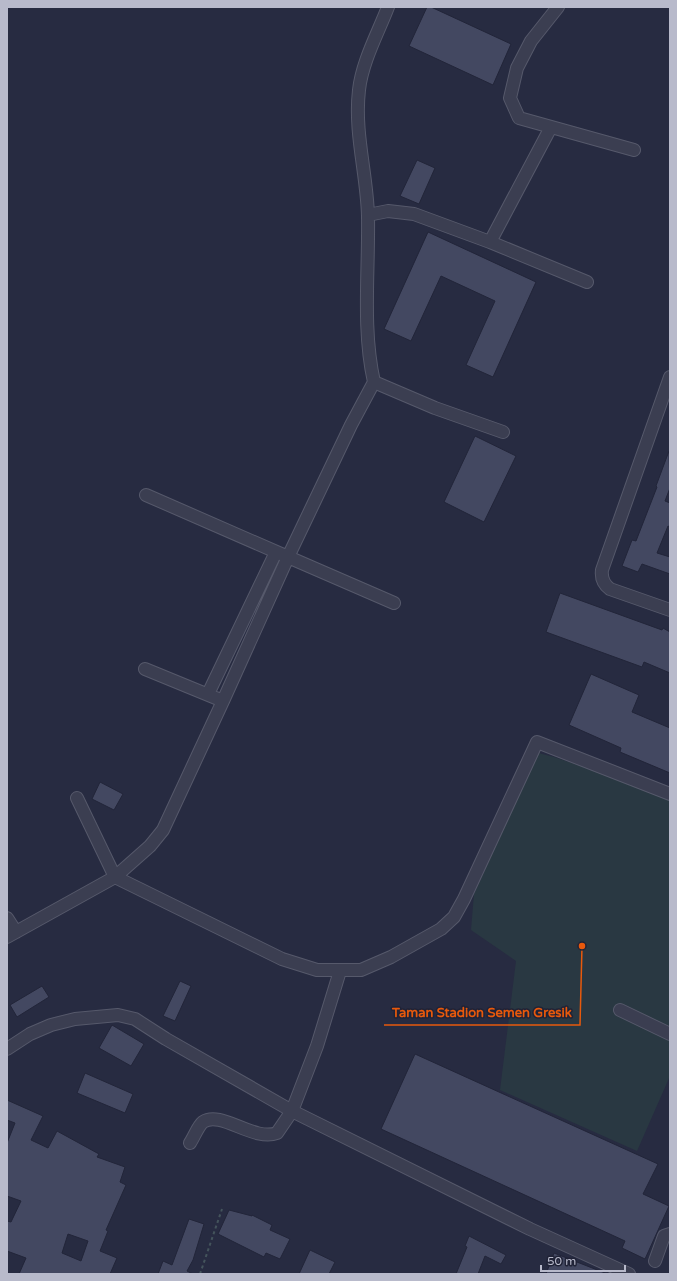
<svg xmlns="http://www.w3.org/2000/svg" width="677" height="1281" viewBox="0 0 677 1281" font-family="'Varela Round',sans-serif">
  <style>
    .green { fill: #293842 }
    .building { fill: #434861; stroke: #222539; fill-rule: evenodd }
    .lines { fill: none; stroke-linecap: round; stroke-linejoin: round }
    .minor-casing { stroke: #56596b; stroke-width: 14 }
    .path { stroke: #44545c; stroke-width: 2; stroke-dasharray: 3 3; stroke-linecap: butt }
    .minor { stroke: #3b3e51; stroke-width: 12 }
    .leader { fill: none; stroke: #e8590c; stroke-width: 1.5 }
    .callout-dot { fill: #e8590c; stroke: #202337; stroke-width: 1.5 }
    .callout-label { font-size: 13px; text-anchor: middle; font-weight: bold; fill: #e8590c; stroke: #202337; stroke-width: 3; stroke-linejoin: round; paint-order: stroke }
  </style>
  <rect width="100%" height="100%" fill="#272b41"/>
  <path class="green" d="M 538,753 L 554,757 L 670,796 L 670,1076 L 637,1151 L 500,1090 L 516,961 L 471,930 L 474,894 Z"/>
  <path class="building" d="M 427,7 L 431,7 L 511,44 L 493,85 L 409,46 Z
    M 417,160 L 435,168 L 419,204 L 400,196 Z
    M 428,232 L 536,282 L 493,377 L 466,365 L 495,301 L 441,276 L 411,341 L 384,329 Z
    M 475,436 L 516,456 L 484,522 L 444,502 Z
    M 669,451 L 670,488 L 665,501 L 670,503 L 670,527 L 668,526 L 657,553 L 670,557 L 670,574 L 642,564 L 638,572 L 622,566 L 632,540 L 636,541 L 657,487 L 656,486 Z
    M 560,593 L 662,630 L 663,628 L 670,632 L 670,673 L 644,662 L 642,667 L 546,632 Z
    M 591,674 L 639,695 L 632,712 L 670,728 L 670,773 L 620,752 L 621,748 L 569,725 Z
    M 100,782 L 123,794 L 114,810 L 92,799 Z
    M 180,981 L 191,986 L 175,1021 L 163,1016 Z
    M 42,986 L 49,997 L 17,1017 L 10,1005 Z
    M 112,1025 L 144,1044 L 131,1066 L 99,1048 Z
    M 415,1054 L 658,1164 L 643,1194 L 669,1206 L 645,1259 L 622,1248 L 625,1241 L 381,1129 Z
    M 85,1073 L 133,1094 L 125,1113 L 77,1093 Z
    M 7,1100 L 43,1116 L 31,1140 L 48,1148 L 57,1131 L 99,1154 L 97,1157 L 125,1167 L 120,1182 L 126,1185 L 106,1230 L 108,1231 L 100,1251 L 117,1258 L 110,1274 L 19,1274 L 26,1258 L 7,1251 L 7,1221 L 11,1222 L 21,1201 L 7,1196 L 7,1143 L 15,1123 L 7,1120 ZM 68,1234 L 88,1241 L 81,1261 L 62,1253 Z
    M 229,1210 L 252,1216 L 252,1215 L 272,1225 L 270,1230 L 290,1239 L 280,1259 L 266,1253 L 264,1257 L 218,1234 Z
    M 189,1219 L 204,1224 L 193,1260 L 187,1271 L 193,1274 L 158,1274 L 163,1261 L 172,1265 Z
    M 469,1236 L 506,1255 L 501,1264 L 485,1256 L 478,1274 L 456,1274 L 467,1247 L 465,1246 Z
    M 310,1250 L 335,1262 L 329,1274 L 299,1274 Z
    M 554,1253 L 605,1273 L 605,1274 L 546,1274 Z"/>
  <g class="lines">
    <g class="minor-casing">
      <path id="minor" d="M 558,7 L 531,41 L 517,68 L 510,98 L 519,118 L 634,150
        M 368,215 L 388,211 L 414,214 L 490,242 L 551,127
        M 490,242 L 587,282
        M 670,377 L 602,570 C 601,578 603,584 610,589 L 670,610
        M 374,382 C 362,329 369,271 368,216 C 367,174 354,133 359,90 C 362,62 378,33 388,7
        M 146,495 L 288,557 L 351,425 L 374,382 L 435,408 L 503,432
        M 208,694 L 276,552
        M 223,701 L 288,557 L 394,603
        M 77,798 L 115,877 L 150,846 L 163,830 L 223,701 L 145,669
        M 7,918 L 16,932
        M 7,937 L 115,877 L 282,959 L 317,970 L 361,970 L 391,957 L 441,929 L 454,917 L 464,899 L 537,742 L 670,794
        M 620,1010 L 670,1034
        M 7,1049 L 30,1034 L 51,1025 L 75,1019 L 118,1015 L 135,1019 L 166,1039 L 292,1111 L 530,1229 L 629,1274
        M 190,1143 C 194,1137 198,1126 203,1122 C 221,1110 254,1142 277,1133 L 292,1111 L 317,1046 L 340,971
        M 655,1261 L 664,1236 L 670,1234"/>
    </g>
    <path class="path" d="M 200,1274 L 222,1209"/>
    <use href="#minor" class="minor"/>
  </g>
  <path class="leader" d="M582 946L580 1025H384"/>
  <circle class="callout-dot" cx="582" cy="946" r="4"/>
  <g class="callout-label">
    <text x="482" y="1017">Taman Stadion Semen Gresik</text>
  </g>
  <rect width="677" height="1281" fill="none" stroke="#b8bacb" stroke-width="16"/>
  <path d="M541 1265v6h84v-6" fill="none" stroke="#b8bacb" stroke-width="2"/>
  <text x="547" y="1265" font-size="12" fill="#b8bacb" stroke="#202337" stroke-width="3" paint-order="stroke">50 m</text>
</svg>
